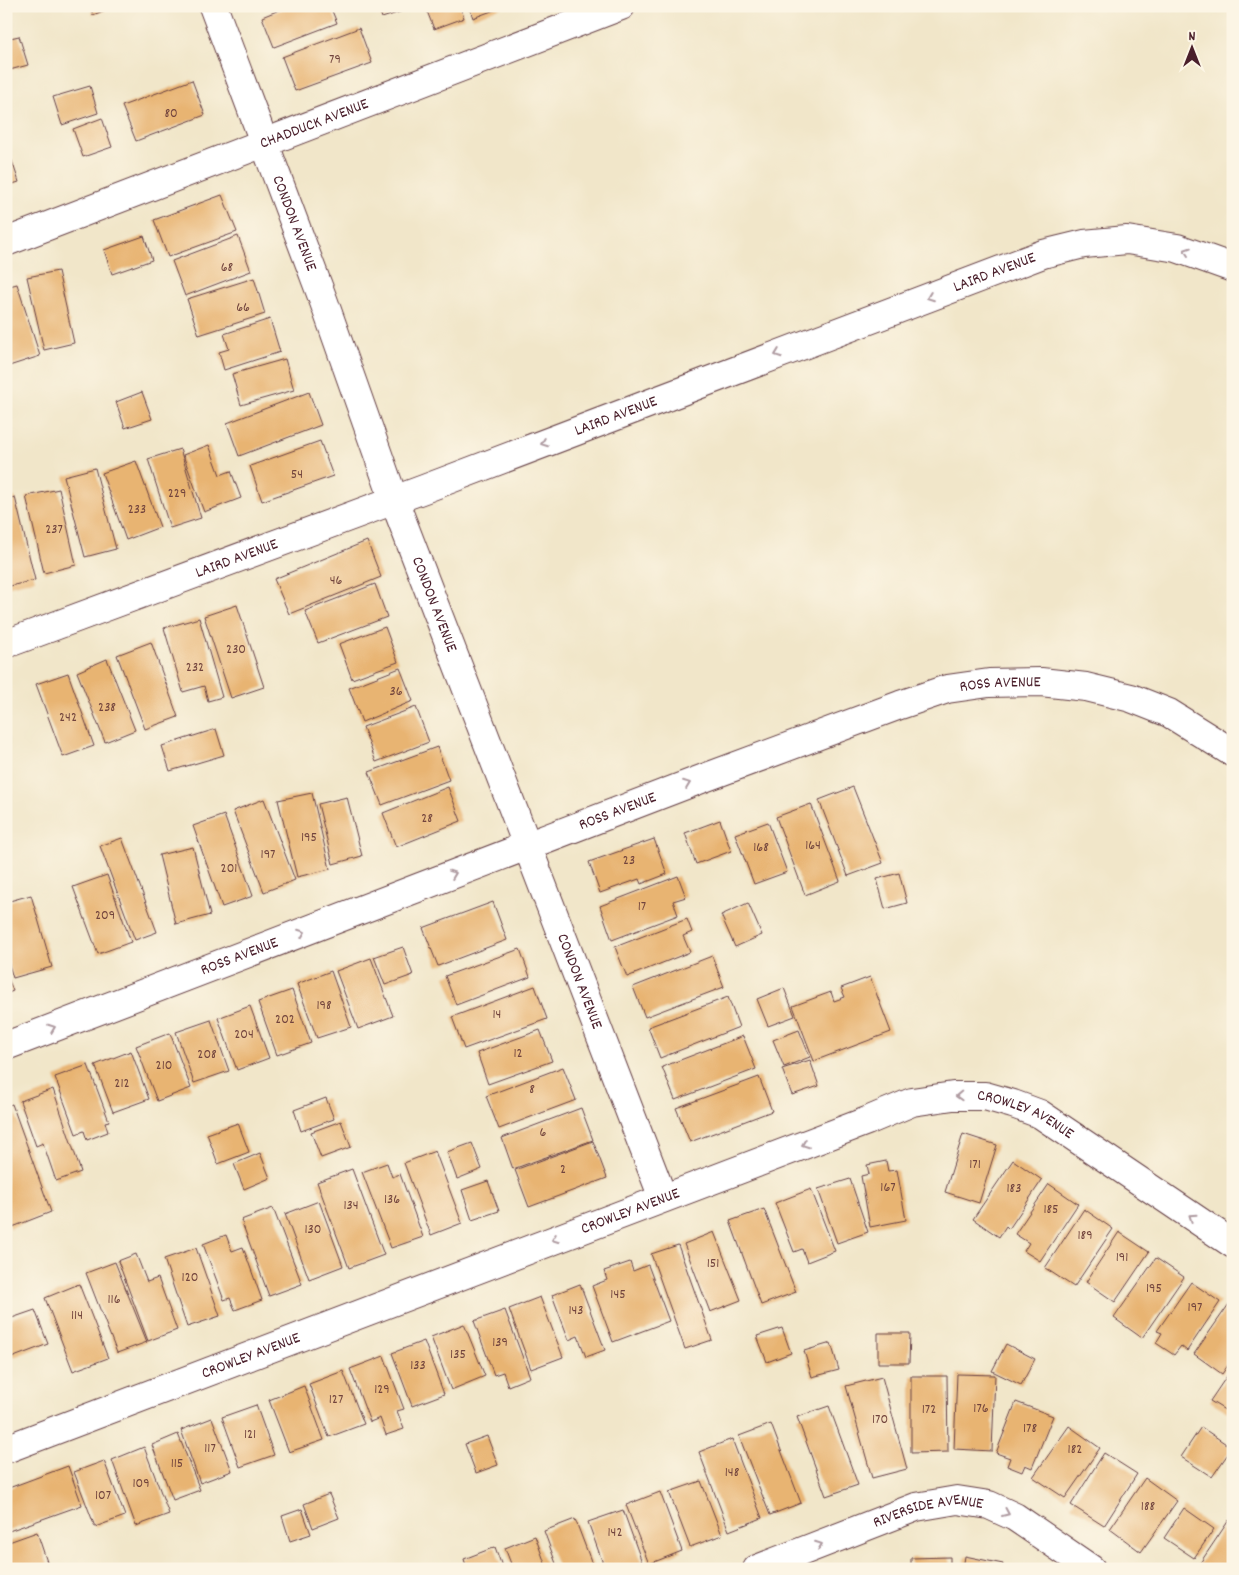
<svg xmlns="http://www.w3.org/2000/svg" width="1239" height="1575" viewBox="0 0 1239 1575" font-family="Dekko,sans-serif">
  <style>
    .building { fill: #e8b472 }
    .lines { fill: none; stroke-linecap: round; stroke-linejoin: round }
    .minor-casing { stroke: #633d43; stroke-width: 30 }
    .minor { stroke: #fff; stroke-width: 28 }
    .oneway { stroke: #ae9aa0 }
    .labels { text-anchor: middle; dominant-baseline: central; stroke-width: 5; stroke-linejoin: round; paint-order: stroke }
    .number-label { font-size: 14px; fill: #72443d }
    .street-label { font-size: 16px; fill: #4a1f2b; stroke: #fcf5e5 }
  </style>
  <rect width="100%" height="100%" fill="#fcf5e5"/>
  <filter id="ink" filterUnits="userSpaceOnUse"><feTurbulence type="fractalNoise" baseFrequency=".02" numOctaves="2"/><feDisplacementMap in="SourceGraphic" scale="10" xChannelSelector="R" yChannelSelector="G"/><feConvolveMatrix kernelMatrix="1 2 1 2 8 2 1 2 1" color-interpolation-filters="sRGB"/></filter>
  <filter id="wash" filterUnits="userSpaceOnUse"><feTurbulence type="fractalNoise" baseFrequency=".0096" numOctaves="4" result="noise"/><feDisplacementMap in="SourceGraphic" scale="20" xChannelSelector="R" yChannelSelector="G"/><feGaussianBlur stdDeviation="1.12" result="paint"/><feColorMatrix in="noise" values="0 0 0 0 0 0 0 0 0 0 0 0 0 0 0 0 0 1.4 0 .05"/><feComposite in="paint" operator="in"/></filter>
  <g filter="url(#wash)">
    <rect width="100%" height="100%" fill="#f1e6c9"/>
    <g id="blocks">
      <path class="building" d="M 90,6 L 115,6 L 93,15 Z
        M 289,6 L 330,6 L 337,23 L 274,47 L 262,17 Z
        M 378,6 L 414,6 L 415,7 L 382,18 Z
        M 425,6 L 460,6 L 464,18 L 434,29 Z
        M 469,6 L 505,6 L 473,18 Z
        M 359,28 L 372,63 L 295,91 L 282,57 Z
        M 19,36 L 28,65 L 6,71 L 6,39 Z
        M 192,80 L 205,115 L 136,141 L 122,106 Z
        M 90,86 L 98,113 L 62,125 L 53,97 Z
        M 102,118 L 112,147 L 83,157 L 73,129 Z
        M 6,143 L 19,182 L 6,186 Z
        M 222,195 L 237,232 L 168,257 L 154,220 Z
        M 144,236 L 152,260 L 112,274 L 104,250 Z
        M 238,236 L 251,271 L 185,296 L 172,261 Z
        M 58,271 L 74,343 L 44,350 L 27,277 Z
        M 254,278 L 265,314 L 199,335 L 187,299 Z
        M 17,284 L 40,356 L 6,367 L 6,287 Z
        M 270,319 L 280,352 L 224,370 L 219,352 L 229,349 L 224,334 Z
        M 285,359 L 294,390 L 241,405 L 232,374 Z
        M 142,392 L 152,419 L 125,428 L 116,402 Z
        M 309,392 L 321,425 L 239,456 L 227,423 Z
        M 320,441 L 333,476 L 262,501 L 250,466 Z
        M 209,445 L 220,475 L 231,471 L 241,498 L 204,512 L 183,455 Z
        M 180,449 L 201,518 L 170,528 L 148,459 Z
        M 136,461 L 160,527 L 126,540 L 102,473 Z
        M 95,468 L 116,549 L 85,557 L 64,476 Z
        M 59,489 L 76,565 L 44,573 L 26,496 Z
        M 15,497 L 35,580 L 6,587 L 6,499 Z
        M 367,541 L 381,577 L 289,614 L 274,579 Z
        M 375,584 L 387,617 L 318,643 L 305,611 Z
        M 237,605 L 264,687 L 231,698 L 204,616 Z
        M 199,618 L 222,697 L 208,701 L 204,686 L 183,692 L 164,628 Z
        M 385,627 L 398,662 L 352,679 L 339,644 Z
        M 151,642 L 178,717 L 145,729 L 117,655 Z
        M 107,659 L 135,730 L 105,742 L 77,672 Z
        M 400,668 L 413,701 L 362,722 L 349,688 Z
        M 68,673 L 94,746 L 63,757 L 36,684 Z
        M 416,707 L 429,742 L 376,762 L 363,727 Z
        M 216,729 L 224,755 L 170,771 L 162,746 Z
        M 437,747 L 449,780 L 382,805 L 369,772 Z
        M 448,787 L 461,821 L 396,847 L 383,813 Z
        M 853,787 L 883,863 L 848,876 L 819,800 Z
        M 312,793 L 330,869 L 297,877 L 278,800 Z
        M 347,797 L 362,856 L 333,864 L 318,804 Z
        M 264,799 L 295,880 L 264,892 L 233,811 Z
        M 811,804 L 840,881 L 805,895 L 776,817 Z
        M 224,815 L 253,896 L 222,907 L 193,826 Z
        M 720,820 L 731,851 L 696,864 L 685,833 Z
        M 768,822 L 787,872 L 754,884 L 735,834 Z
        M 122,838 L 157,932 L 135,940 L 100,846 Z
        M 654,839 L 667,874 L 641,884 L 639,879 L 600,893 L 589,862 Z
        M 193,847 L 210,915 L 176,924 L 159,855 Z
        M 899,873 L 907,903 L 885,909 L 877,879 Z
        M 107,875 L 131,942 L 98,954 L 73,887 Z
        M 678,876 L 686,897 L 673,901 L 678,915 L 612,940 L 600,906 Z
        M 31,895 L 52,967 L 13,978 L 6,955 L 6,902 Z
        M 493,902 L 507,940 L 438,966 L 423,928 Z
        M 748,903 L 762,935 L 735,947 L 721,915 Z
        M 687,919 L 692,932 L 683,936 L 690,952 L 627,977 L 615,947 Z
        M 403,947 L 413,975 L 385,985 L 374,957 Z
        M 520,949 L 530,977 L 456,1005 L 445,976 Z
        M 712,956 L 724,987 L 645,1017 L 633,987 Z
        M 371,958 L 393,1016 L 358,1029 L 336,971 Z
        M 331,971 L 351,1027 L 317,1038 L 297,984 Z
        M 6,973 L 13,991 L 6,994 Z
        M 870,977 L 891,1032 L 814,1061 L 793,1006 L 831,992 L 834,1001 L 845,997 L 841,988 Z
        M 535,986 L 547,1019 L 464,1049 L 452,1017 Z
        M 784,988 L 795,1016 L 768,1026 L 757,999 Z
        M 292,990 L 311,1043 L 277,1055 L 258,1002 Z
        M 728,997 L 739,1027 L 660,1058 L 648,1027 Z
        M 250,1006 L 269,1058 L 237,1070 L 218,1018 Z
        M 211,1020 L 229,1071 L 194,1083 L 176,1032 Z
        M 540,1030 L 552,1061 L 488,1084 L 477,1053 Z
        M 799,1030 L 810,1057 L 784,1067 L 773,1040 Z
        M 170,1033 L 191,1088 L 157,1101 L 136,1046 Z
        M 743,1036 L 756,1069 L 675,1100 L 662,1067 Z
        M 131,1051 L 149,1099 L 113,1112 L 95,1065 Z
        M 810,1060 L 819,1086 L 792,1095 L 782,1069 Z
        M 88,1065 L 109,1121 L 105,1122 L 108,1132 L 87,1140 L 84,1131 L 76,1134 L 55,1077 Z
        M 563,1067 L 576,1100 L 499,1129 L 486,1096 Z
        M 759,1077 L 772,1111 L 690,1142 L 676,1108 Z
        M 53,1089 L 81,1172 L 56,1181 L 43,1143 L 36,1146 L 20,1101 Z
        M 326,1098 L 334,1119 L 301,1131 L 294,1110 Z
        M 12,1104 L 51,1212 L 10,1228 L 9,1224 L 6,1225 L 6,1106 Z
        M 581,1108 L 593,1140 L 513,1169 L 502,1138 Z
        M 341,1121 L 351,1147 L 321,1158 L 311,1132 Z
        M 238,1123 L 249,1152 L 218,1164 L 207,1134 Z
        M 963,1134 L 997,1145 L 979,1203 L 945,1192 Z
        M 593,1141 L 607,1178 L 529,1207 L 515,1170 Z
        M 472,1143 L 482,1169 L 457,1179 L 447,1152 Z
        M 435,1151 L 462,1223 L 431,1235 L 404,1163 Z
        M 260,1153 L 270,1178 L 244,1189 L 234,1164 Z
        M 1013,1160 L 1042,1180 L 1009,1229 L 1006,1226 L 999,1237 L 973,1219 Z
        M 886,1161 L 888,1171 L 897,1170 L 906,1220 L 870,1227 L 861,1176 L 869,1174 L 867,1165 Z
        M 387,1163 L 392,1177 L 400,1174 L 423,1237 L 391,1248 L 362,1172 Z
        M 352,1169 L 384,1255 L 349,1268 L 317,1182 Z
        M 850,1179 L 868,1232 L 837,1243 L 818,1189 Z
        M 488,1181 L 499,1211 L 472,1220 L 462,1190 Z
        M 1049,1184 L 1078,1204 L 1040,1261 L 1024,1251 L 1029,1243 L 1015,1234 Z
        M 811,1189 L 835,1251 L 807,1262 L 802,1249 L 794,1252 L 775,1203 Z
        M 319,1201 L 343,1266 L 309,1279 L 285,1214 Z
        M 273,1208 L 302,1284 L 269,1296 L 241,1220 Z
        M 764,1209 L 796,1292 L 761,1305 L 730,1221 Z
        M 1084,1209 L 1113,1229 L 1074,1287 L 1045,1268 Z
        M 714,1232 L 741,1300 L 710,1312 L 684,1244 Z
        M 1119,1232 L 1149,1252 L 1115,1302 L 1086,1282 Z
        M 226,1235 L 232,1251 L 243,1247 L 262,1300 L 235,1310 L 230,1298 L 224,1300 L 203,1244 Z
        M 678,1245 L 712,1340 L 685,1349 L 651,1254 Z
        M 196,1248 L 220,1316 L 187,1327 L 164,1259 Z
        M 136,1254 L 147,1282 L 158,1278 L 177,1330 L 148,1341 L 118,1261 Z
        M 1156,1258 L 1184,1277 L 1142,1338 L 1114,1318 Z
        M 115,1262 L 147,1342 L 117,1353 L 86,1273 Z
        M 630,1262 L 633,1271 L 648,1265 L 669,1321 L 613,1342 L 592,1286 L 607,1280 L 604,1271 Z
        M 1191,1282 L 1220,1302 L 1187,1351 L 1181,1346 L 1174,1355 L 1156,1343 L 1162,1333 L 1157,1331 Z
        M 79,1284 L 108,1358 L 73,1371 L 45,1298 Z
        M 580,1284 L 605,1350 L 586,1357 L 578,1336 L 569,1340 L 552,1295 Z
        M 540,1297 L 563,1357 L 531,1369 L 509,1309 Z
        M 1229,1304 L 1233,1307 L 1233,1358 L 1222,1374 L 1194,1354 Z
        M 35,1310 L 48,1344 L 6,1360 L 6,1320 Z
        M 505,1310 L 530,1377 L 508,1386 L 503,1372 L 494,1375 L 474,1321 Z
        M 464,1324 L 485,1376 L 451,1390 L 431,1337 Z
        M 782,1328 L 791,1353 L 767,1362 L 757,1336 Z
        M 878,1333 L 910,1333 L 909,1363 L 878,1363 Z
        M 424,1341 L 444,1394 L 412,1406 L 392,1353 Z
        M 831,1343 L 839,1370 L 812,1377 L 804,1351 Z
        M 1006,1344 L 1035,1359 L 1021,1385 L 992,1371 Z
        M 384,1356 L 404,1409 L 397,1411 L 404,1429 L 386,1435 L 380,1418 L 370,1422 L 350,1369 Z
        M 1233,1367 L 1233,1415 L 1210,1401 Z
        M 343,1371 L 364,1424 L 329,1437 L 309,1384 Z
        M 957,1374 L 995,1375 L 992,1451 L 954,1449 Z
        M 911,1376 L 947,1376 L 948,1452 L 911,1453 Z
        M 882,1377 L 907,1469 L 872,1478 L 846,1386 Z
        M 304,1386 L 324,1440 L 289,1452 L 269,1400 Z
        M 1016,1402 L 1053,1416 L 1032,1468 L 1025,1465 L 1022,1472 L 1007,1466 L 1010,1458 L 996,1453 Z
        M 256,1405 L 274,1455 L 240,1467 L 222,1417 Z
        M 829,1406 L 858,1485 L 826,1496 L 797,1417 Z
        M 212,1418 L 232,1471 L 200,1483 L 181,1430 Z
        M 771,1424 L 801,1503 L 770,1515 L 739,1436 Z
        M 1069,1426 L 1100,1448 L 1065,1498 L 1033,1477 Z
        M 1201,1427 L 1232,1448 L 1212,1477 L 1181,1457 Z
        M 178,1434 L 200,1490 L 173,1500 L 152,1445 Z
        M 487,1436 L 498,1465 L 476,1473 L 465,1444 Z
        M 732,1439 L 762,1518 L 729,1531 L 699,1452 Z
        M 144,1447 L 169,1514 L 136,1526 L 112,1460 Z
        M 1104,1453 L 1137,1474 L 1104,1526 L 1071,1505 Z
        M 104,1461 L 125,1516 L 95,1527 L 74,1472 Z
        M 68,1466 L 82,1505 L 6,1532 L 6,1489 Z
        M 1145,1478 L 1177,1501 L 1141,1552 L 1110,1529 Z
        M 701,1481 L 722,1535 L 690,1547 L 669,1492 Z
        M 660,1492 L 682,1551 L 649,1564 L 626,1505 Z
        M 329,1494 L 339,1518 L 313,1528 L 304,1504 Z
        M 1184,1508 L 1214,1529 L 1194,1558 L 1164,1538 Z
        M 302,1509 L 311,1534 L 290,1541 L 282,1516 Z
        M 623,1510 L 643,1565 L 633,1569 L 605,1569 L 588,1522 Z
        M 575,1519 L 594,1569 L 558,1569 L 544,1531 Z
        M 1229,1520 L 1233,1523 L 1233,1569 L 1196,1569 Z
        M 37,1532 L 49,1568 L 6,1569 L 6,1543 Z
        M 535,1536 L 547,1569 L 513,1569 L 505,1548 Z
        M 495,1547 L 503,1569 L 467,1569 L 464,1559 Z
        M 965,1556 L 1003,1564 L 1002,1569 L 963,1569 Z
        M 950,1557 L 950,1569 L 911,1569 L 911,1558 Z"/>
    </g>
  </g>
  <g filter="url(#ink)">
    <use href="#blocks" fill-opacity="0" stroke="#633d43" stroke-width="1"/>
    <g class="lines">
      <g class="minor-casing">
        <g id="minor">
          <path id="s1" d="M 213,6 L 324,302 L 394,500 L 663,1198"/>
          <path id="s2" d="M 6,242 L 621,6"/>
          <path id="s3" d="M 6,644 L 424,489 L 1043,254 L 1084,244 L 1127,240 L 1177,248 L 1233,268"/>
          <path id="s4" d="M 6,1046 L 704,778 L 900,705 L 947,689 L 989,683 L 1041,682 L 1086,687 L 1131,698 L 1169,713 L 1233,753"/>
          <path id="s5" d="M 6,1449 L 867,1121 L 912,1102 L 953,1096 L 985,1096 L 1013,1104 L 1040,1114 L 1233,1244"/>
          <path id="s6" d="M 757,1569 L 916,1507 L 957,1500 L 989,1505 L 1015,1517 L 1091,1569"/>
        </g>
      </g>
      <use href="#minor" class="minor"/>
    </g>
    <defs><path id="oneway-chevron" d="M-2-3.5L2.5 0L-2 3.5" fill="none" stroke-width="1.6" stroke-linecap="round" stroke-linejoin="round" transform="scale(1.25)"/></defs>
    <g class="oneway">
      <use href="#oneway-chevron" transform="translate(1187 251) rotate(-161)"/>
      <use href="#oneway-chevron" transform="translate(930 297) rotate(159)"/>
      <use href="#oneway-chevron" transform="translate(778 354) rotate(159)"/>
      <use href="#oneway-chevron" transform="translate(544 443) rotate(159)"/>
      <use href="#oneway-chevron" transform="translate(687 784) rotate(-21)"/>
      <use href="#oneway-chevron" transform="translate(453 874) rotate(-21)"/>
      <use href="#oneway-chevron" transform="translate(302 933) rotate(-21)"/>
      <use href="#oneway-chevron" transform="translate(52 1028) rotate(-21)"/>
      <use href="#oneway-chevron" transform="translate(959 1096) rotate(178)"/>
      <use href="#oneway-chevron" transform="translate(805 1144) rotate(159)"/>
      <use href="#oneway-chevron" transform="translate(1192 1217) rotate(-146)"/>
      <use href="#oneway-chevron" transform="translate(555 1239) rotate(159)"/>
      <use href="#oneway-chevron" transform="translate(1006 1513) rotate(24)"/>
      <use href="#oneway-chevron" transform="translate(819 1545) rotate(-21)"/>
    </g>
  </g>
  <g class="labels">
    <g class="number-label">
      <text x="335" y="60">79</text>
      <text x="171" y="114">80</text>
      <text x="227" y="268">68</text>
      <text x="243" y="308">66</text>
      <text x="297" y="475">54</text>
      <text x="177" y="494">229</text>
      <text x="137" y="510">233</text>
      <text x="54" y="530">237</text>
      <text x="336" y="581">46</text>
      <text x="236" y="650">230</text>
      <text x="195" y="668">232</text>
      <text x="396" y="692">36</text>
      <text x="107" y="708">238</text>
      <text x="68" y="718">242</text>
      <text x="427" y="819">28</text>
      <text x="309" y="838">195</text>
      <text x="813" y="846">164</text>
      <text x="761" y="848">168</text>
      <text x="268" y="855">197</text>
      <text x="629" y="861">23</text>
      <text x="229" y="869">201</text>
      <text x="642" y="907">17</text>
      <text x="105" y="916">209</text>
      <text x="324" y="1006">198</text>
      <text x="497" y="1015">14</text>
      <text x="285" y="1020">202</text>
      <text x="244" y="1035">204</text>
      <text x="518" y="1054">12</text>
      <text x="207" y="1055">208</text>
      <text x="164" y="1066">210</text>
      <text x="122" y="1084">212</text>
      <text x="532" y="1090">8</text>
      <text x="543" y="1133">6</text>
      <text x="975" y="1165">171</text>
      <text x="563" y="1170">2</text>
      <text x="888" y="1188">167</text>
      <text x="1014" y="1189">183</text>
      <text x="392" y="1200">136</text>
      <text x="351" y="1206">134</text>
      <text x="1051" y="1210">185</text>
      <text x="313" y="1230">130</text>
      <text x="1085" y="1236">189</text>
      <text x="1122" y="1258">191</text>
      <text x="713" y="1264">151</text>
      <text x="190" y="1278">120</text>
      <text x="1154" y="1289">195</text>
      <text x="618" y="1295">145</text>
      <text x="114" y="1300">116</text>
      <text x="1195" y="1308">197</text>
      <text x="576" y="1311">143</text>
      <text x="77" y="1316">114</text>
      <text x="500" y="1343">139</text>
      <text x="458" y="1355">135</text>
      <text x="418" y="1366">133</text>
      <text x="382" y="1390">129</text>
      <text x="336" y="1400">127</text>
      <text x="981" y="1409">176</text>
      <text x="929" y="1410">172</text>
      <text x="880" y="1420">170</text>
      <text x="1030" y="1429">178</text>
      <text x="250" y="1435">121</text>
      <text x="210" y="1449">117</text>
      <text x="1075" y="1450">182</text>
      <text x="177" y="1464">115</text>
      <text x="732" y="1473">148</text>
      <text x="141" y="1484">109</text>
      <text x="103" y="1496">107</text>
      <text x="1148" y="1507">188</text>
      <text x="615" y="1533">142</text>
    </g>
    <g class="street-label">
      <text stroke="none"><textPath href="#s2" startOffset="330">CHADDUCK AVENUE</textPath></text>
      <text stroke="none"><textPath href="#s1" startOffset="232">CONDON AVENUE</textPath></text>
      <text stroke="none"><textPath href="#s3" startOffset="1056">LAIRD AVENUE</textPath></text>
      <text stroke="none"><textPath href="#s3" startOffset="651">LAIRD AVENUE</textPath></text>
      <text stroke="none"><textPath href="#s3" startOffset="246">LAIRD AVENUE</textPath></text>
      <text stroke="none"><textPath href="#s1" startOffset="638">CONDON AVENUE</textPath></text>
      <text stroke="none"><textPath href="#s4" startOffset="1060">ROSS AVENUE</textPath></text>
      <text stroke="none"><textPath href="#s4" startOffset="655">ROSS AVENUE</textPath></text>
      <text stroke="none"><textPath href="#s4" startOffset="250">ROSS AVENUE</textPath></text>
      <text stroke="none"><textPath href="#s1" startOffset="1042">CONDON AVENUE</textPath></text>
      <text stroke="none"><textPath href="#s5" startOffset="1088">CROWLEY AVENUE</textPath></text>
      <text stroke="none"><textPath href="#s5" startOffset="668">CROWLEY AVENUE</textPath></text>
      <text stroke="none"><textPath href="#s5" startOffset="262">CROWLEY AVENUE</textPath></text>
      <text stroke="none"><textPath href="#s6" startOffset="182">RIVERSIDE AVENUE</textPath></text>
    </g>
  </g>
  <rect width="1239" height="1575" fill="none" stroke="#fcf5e5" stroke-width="25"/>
  <g transform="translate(1192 48)" stroke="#fcf5e5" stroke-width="4" paint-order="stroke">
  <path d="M0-4L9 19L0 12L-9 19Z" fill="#4a1f2b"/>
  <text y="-8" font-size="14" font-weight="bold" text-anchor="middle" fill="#4a1f2b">N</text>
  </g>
</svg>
